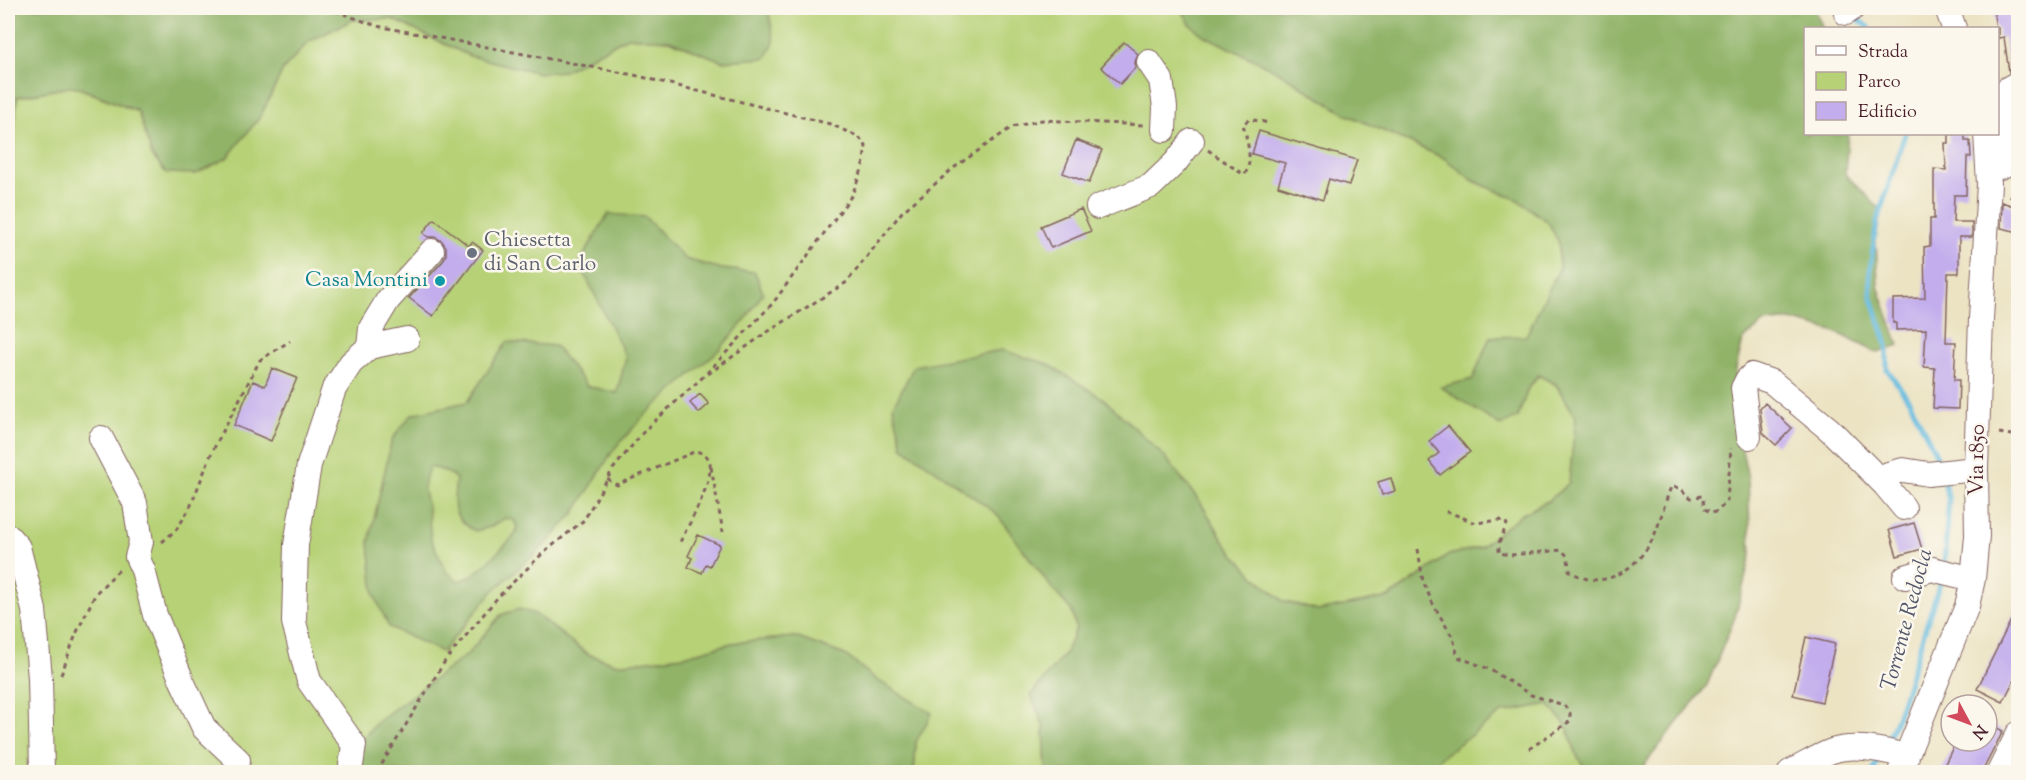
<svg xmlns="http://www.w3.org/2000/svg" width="2026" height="780" viewBox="0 0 2026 780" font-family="'Sorts Mill Goudy',serif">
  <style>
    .green { fill: #b6d176; stroke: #807850; stroke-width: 1.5 }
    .forest { fill: #90b367; stroke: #6d6949; stroke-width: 1.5; fill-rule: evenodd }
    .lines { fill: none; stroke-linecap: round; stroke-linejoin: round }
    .stream { stroke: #63bbe0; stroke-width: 5 }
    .building { fill: #c3aded }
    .minor-casing { stroke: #836460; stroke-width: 26 }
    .path { stroke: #836460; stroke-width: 3; stroke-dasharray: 4.5 4.5; stroke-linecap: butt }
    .minor { stroke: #fff; stroke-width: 24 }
    .worship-dot { fill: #6b7280; stroke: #fbf7ec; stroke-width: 2 }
    .culture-dot { fill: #0f9aa8; stroke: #fbf7ec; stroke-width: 2 }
    .labels { text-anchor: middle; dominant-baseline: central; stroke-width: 5; stroke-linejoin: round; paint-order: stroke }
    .worship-label { font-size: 21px; fill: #5b616d; stroke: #fbf7ec; text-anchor: start }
    .culture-label { font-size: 21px; fill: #0d838f; stroke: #fbf7ec; text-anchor: end }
    .street-label { font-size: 21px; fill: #4a1f2b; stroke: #fbf7ec }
    .water-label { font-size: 22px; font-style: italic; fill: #53566a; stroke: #fbf7ec }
  </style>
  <rect width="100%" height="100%" fill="#fbf7ec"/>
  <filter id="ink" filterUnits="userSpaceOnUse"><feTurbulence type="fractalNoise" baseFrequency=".0167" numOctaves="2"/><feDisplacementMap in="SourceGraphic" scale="12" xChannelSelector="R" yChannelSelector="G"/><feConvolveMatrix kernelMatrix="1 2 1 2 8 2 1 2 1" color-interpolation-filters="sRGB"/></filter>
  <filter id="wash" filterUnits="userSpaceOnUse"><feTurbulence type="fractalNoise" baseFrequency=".008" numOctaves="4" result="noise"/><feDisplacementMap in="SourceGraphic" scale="24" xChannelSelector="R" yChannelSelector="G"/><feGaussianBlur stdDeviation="1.35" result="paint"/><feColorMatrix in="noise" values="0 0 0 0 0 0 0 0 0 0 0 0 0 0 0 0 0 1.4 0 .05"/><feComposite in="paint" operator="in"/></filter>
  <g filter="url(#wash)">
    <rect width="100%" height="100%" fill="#ece3c3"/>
    <path class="green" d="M 768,8 L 1181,8 L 1190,24 L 1277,71 L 1346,114 L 1444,158 L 1474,181 L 1518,200 L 1548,222 L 1559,243 L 1559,269 L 1526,337 L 1490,337 L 1473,379 L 1442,388 L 1518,417 L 1527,391 L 1539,375 L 1556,385 L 1576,417 L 1569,483 L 1548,501 L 1519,516 L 1481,547 L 1449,555 L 1389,597 L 1318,611 L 1283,601 L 1253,575 L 1227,546 L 1200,502 L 1164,456 L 903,447 L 996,513 L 1051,587 L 1072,611 L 1076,628 L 1066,652 L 1031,695 L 1044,727 L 1046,772 L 914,772 L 916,742 L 877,680 L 845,655 L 795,637 L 732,643 L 684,656 L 617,664 L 588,654 L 535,614 L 501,615 L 468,654 L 378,721 L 333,772 L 8,772 L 8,183 L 11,180 L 17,97 L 74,86 L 138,112 L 152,155 L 260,117 L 283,70 L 308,42 L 352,20 L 392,19 L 470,56 L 564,71 L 627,37 L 669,40 L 722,61 L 774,42 Z
      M 1549,704 L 1566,725 L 1578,758 L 1588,772 L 1424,772 L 1442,756 L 1502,713 Z"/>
    <path class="forest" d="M 8,8 L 768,8 L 774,42 L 766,58 L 722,61 L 669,40 L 627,37 L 564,71 L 539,73 L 470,56 L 392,19 L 352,20 L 308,42 L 283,70 L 260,117 L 227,158 L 196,174 L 166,173 L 152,156 L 138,111 L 74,86 L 17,97 L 11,180 L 8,183 Z
      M 1181,8 L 1814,8 L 1823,28 L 1806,28 L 1806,134 L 1848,134 L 1845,174 L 1881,210 L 1876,239 L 1878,286 L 1899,345 L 1878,353 L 1833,331 L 1790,320 L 1764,323 L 1743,340 L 1736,368 L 1735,417 L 1748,478 L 1751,556 L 1735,617 L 1707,685 L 1642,768 L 1634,772 L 1588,772 L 1578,758 L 1566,725 L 1548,704 L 1502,713 L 1442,756 L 1424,772 L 1046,772 L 1044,727 L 1031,695 L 1066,652 L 1076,628 L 1072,611 L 1051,587 L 996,513 L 903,447 L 893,407 L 914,366 L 1002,350 L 1048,364 L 1104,399 L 1164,456 L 1200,502 L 1227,546 L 1253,575 L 1283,601 L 1318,611 L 1390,597 L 1449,555 L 1481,547 L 1519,516 L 1548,501 L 1569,483 L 1576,417 L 1556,384 L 1538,375 L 1527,391 L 1518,417 L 1500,426 L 1441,387 L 1473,379 L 1490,337 L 1526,336 L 1559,269 L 1559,243 L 1548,222 L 1518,200 L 1474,181 L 1444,158 L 1346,114 L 1277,71 L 1203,35 L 1190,24 Z
      M 608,214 L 645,217 L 685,259 L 722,269 L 755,272 L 763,293 L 746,319 L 720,349 L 646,414 L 614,449 L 575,512 L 547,543 L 493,591 L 442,652 L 389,627 L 374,594 L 369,542 L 392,439 L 412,414 L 467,402 L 507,342 L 555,346 L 587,386 L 617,393 L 626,357 L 579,263 ZM 429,467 C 440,469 448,471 456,479 C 453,504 450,518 475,531 L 491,527 L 505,518 L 514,520 L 517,528 L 515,535 L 488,562 L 470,577 L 458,581 L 446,571 L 431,539 L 428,508 L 423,487 Z
      M 519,609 L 535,614 L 587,654 L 617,664 L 684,656 L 732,643 L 795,637 L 845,655 L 877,680 L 932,713 L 916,742 L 914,772 L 334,772 L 378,721 L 468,654 L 501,615 Z"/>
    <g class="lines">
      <path class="stream" d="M 1854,16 L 1869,28
        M 1905,134 L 1877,221 L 1870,270 L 1871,295 L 1887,345 L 1887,369 L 1910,402 L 1936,454 L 1940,467
        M 1943,479 L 1949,500 L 1944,564
        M 1886,744 L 1898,715 L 1942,576
        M 1873,772 L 1879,758"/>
    </g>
    <g id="blocks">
      <path class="building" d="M 2019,8 L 2019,69 L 2009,72 L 2004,37 L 1998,38 L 1998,28 L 1996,28 L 1993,9 Z
        M 1124,42 L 1138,54 L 1135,62 L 1136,67 L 1120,84 L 1101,67 Z
        M 1259,131 L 1357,160 L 1349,185 L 1329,179 L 1323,200 L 1278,186 L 1285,163 L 1252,154 Z
        M 1949,134 L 1965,134 L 1965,141 L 1970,141 L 1971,157 L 1967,157 L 1966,195 L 1954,195 L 1953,222 L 1972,222 L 1972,237 L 1959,237 L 1959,273 L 1948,273 L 1946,342 L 1956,342 L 1954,380 L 1959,380 L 1958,409 L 1933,408 L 1935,368 L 1924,367 L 1926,329 L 1896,330 L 1896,323 L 1893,323 L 1893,299 L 1925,298 L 1924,247 L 1930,246 L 1930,219 L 1934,219 L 1934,169 L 1946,170 L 1945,143 L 1949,143 Z
        M 1076,140 L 1102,150 L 1089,183 L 1063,173 Z
        M 2002,202 L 2019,208 L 2019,232 L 2001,228 Z
        M 1081,209 L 1091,231 L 1051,248 L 1041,226 Z
        M 434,219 L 469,246 L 472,242 L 483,250 L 433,316 L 409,298 L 443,261 L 446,255 L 446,247 L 442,241 L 435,237 L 428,237 L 423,233 Z
        M 272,368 L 297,378 L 271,441 L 234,425 L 253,381 L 265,386 Z
        M 700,394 L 709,404 L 699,413 L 690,403 Z
        M 1765,403 L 1792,428 L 1776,445 L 1763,433 L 1760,409 Z
        M 1448,426 L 1470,452 L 1440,475 L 1429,461 L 1439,453 L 1429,441 Z
        M 1391,478 L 1395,491 L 1382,495 L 1378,482 Z
        M 1914,523 L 1922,549 L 1897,556 L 1889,530 Z
        M 698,535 L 720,545 L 710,566 L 706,564 L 702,573 L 688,567 L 692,558 L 688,556 Z
        M 2019,604 L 2019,670 L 2003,702 L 1977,689 Z
        M 1806,637 L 1835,644 L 1822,702 L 1793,695 Z
        M 1987,723 L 2003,731 L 1982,772 L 1941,772 L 1956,741 L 1987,741 Z"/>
    </g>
  </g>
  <g filter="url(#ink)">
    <use href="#blocks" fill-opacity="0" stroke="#836460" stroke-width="1.5"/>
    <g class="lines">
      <g class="minor-casing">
        <path id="minor" d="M 1947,8 L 1954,28
          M 1846,13 L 1853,8
          M 1149,62 L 1161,80 L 1165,107 L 1164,130
          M 1988,168 C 2001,168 2008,167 2010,153 L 2001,103 L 2007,89 L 2018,83
          M 1098,207 L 1151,186 L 1175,163 L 1192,141
          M 369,347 L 371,328 L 388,300 L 432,251
          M 1749,437 L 1743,388 L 1747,380 L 1752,375 L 1772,382 L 1830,430 L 1885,485
          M 101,438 L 135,503 L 141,542 L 137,557 L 143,570 L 155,615 L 182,681 L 204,728 L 238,760
          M 1904,508 L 1885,485 L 1888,474 L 1903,470 L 1928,474 L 1976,469
          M 8,536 L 18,547 L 34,610 L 40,678 L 42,772
          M 1905,577 L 1932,569 L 1973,579
          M 350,772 L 354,745 L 309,681 L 294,622 L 296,545 L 309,465 L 334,389 L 351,363 L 369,347 L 407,339
          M 1790,772 C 1803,766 1818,756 1832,751 C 1856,743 1883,751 1907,756
          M 1900,772 L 1967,606 L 1973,579 L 1977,536 L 1976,469 L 1981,319 L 1989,184 L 1986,134
          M 1999,772 L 2018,734"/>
      </g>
      <path class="path" d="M 327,8 L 377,26 L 634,75 L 830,124 L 859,137 L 866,146 L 863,167 L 852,195 L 773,303 L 704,376 L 645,430 L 613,469 L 584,520 L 541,555 L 498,597 L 445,661 L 377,772
        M 331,8 L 370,11 L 398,8
        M 1208,150 L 1244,175 C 1254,163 1247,139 1243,125 L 1249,119 L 1269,123
        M 2009,195 L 2018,200
        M 708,374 L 766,333 L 847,282 L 902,212 L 955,167 L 1012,127 L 1042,120 L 1144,125
        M 1999,433 L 2018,436
        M 711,467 L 723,532
        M 607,479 L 617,485 L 696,451 L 705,454 C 707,457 709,459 710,462 C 713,483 689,524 680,542
        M 1446,511 L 1476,523 L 1503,520 L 1507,524 L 1499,543 L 1499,553 L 1511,555 L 1562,550 L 1568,557 L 1569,570 C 1600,594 1636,570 1652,540 C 1660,524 1664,504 1671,487 L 1680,488 L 1691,498 L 1702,496 L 1705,509 L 1712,513 L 1718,511 L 1727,501 L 1731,448
        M 162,542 L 176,530 L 189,510 L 212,452 L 260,360 L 290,341
        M 1418,549 L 1423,582 L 1433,604 L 1453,638 L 1458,657 L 1489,669 L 1531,695 L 1564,705 L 1570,713 L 1570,721 L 1526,751
        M 61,675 L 76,634 L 96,593 L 121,568"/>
      <use href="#minor" class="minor"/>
    </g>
  </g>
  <circle class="worship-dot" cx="472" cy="253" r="6"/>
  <circle class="culture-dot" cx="440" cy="281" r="6"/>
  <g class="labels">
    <g class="worship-label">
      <text x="484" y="241">Chiesetta<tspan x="484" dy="24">di San Carlo</tspan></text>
    </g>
    <g class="culture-label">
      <text x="428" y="281">Casa Montini</text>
    </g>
    <g class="street-label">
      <text transform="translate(1978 460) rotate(-89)">Via 1850</text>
    </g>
    <g class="water-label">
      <text transform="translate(1908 620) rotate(-75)">Torrente Redocla</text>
    </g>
  </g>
  <rect width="2026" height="780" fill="none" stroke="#fbf7ec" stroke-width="30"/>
  <rect x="1804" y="27" width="195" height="108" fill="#fbf7ec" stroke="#b4a19f" stroke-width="1.5"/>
  <rect x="1816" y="46" width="30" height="9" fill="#ffffff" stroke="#b4a19f" stroke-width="1.5"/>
  <text x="1858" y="57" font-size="18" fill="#4a1f2b">Strada</text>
  <rect x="1816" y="72" width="30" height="18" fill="#b6d176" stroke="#b4a19f" stroke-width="1.5"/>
  <text x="1858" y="87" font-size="18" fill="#4a1f2b">Parco</text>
  <rect x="1816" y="102" width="30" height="18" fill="#c3aded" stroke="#b4a19f" stroke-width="1.5"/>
  <text x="1858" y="117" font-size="18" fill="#4a1f2b">Edificio</text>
  <g transform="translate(1969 723) rotate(131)"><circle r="28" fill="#fbf7ec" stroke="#b4a19f" stroke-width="1.5"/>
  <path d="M0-4.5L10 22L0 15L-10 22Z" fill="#d1495b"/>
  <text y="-9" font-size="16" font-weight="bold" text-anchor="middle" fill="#4a1f2b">N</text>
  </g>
</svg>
